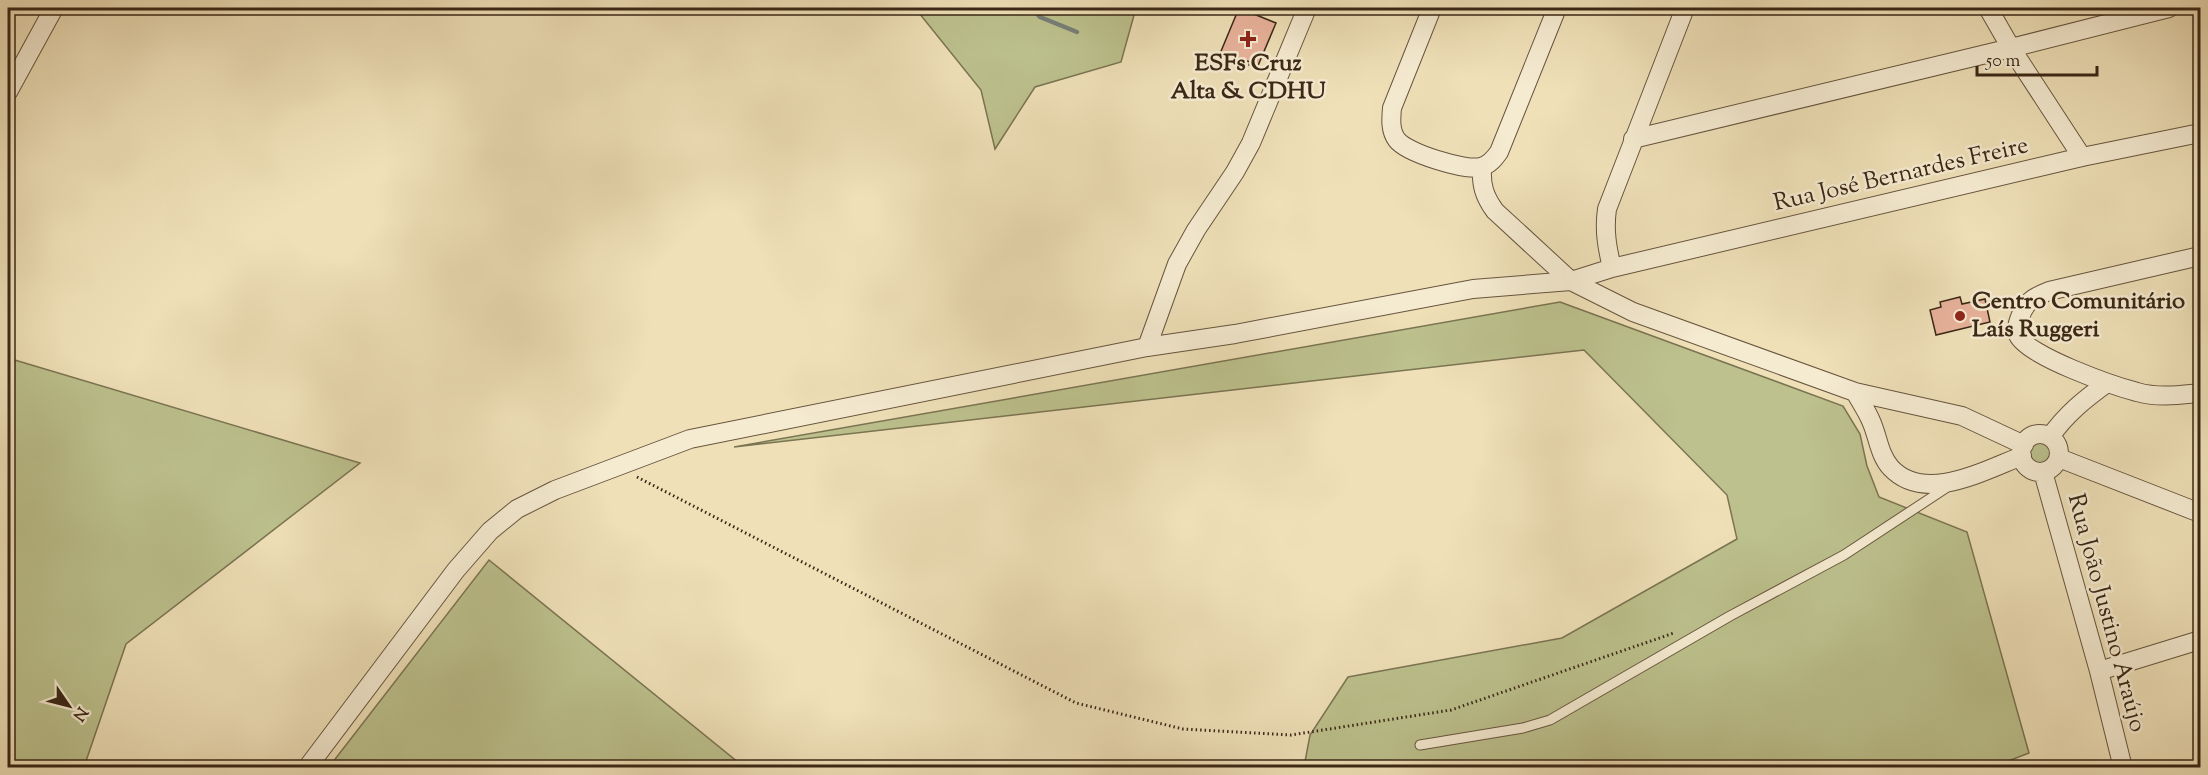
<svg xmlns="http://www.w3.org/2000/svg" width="2208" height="775" viewBox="0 0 2208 775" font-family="'Sorts Mill Goudy',serif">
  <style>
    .green { fill: #bcc18d; stroke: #7b7452; stroke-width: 1.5 }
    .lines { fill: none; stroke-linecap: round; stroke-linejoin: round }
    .stream { stroke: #777f78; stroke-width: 4.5 }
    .building { fill: #e8b29b; stroke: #3a2716; stroke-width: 1.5 }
    .lane-casing { stroke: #67553e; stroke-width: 11 }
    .street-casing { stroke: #67553e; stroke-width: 20 }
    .path { stroke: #3a2716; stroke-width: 3; stroke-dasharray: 1.5 3; stroke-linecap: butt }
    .lane { stroke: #f5ebd1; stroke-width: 9 }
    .street { stroke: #f5ebd1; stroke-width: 18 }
    .poi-dot { fill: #8f2418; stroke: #f5ebd1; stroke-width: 2 }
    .labels { text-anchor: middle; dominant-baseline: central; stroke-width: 5; stroke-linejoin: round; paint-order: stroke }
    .poi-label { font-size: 24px; font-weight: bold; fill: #3a2716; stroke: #f5ebd1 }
    .street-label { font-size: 24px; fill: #3a2716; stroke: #f5ebd1 }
  </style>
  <rect width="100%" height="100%" fill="#efe0b8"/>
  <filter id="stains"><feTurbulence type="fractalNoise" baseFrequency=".00333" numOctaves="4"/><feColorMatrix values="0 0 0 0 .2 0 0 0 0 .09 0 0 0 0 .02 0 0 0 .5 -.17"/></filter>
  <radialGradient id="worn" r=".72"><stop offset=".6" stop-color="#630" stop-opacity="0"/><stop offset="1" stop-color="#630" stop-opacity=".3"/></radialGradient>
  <path class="green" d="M 915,8 L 1136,8 L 1121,62 L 1035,87 L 995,149 L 981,90 Z
    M 1560,302 L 1843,406 L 1860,434 L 1867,466 L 1879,497 L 1967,532 L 2029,753 L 1990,768 L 1304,767 L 1310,735 L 1348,677 L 1562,638 L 1737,539 L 1727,495 L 1584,350 L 734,447 Z
    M 8,358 L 360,463 L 126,644 L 84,767 L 8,767 Z
    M2028 455a13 13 0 1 1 26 0a13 13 0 1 1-26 0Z
    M 489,560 L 744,767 L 329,767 Z"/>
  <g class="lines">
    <path class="stream" d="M 1032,8 L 1040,17 L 1077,32"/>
  </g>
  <path class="building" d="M 1239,8 L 1276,23 L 1257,68 L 1249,65 L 1250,62 L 1238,58 L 1237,62 L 1219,56 Z
    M 1960,297 L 1962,304 L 1985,299 L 1990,322 L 1936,335 L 1930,310 L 1941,307 L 1940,302 Z"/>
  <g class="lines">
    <g class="lane-casing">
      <path id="lane" d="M 1420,745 L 1523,728 L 1550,720 L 1730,616 L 1844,555 L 1949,486"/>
    </g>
    <g class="street-casing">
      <path id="street" d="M 1432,8 L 1392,108 C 1391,119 1390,131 1397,140 C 1407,153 1465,171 1481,167 C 1489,165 1494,159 1499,152 L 1557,8
        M 1988,8 L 2011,48 L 2082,157
        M 8,92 L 54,8
        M 1633,139 L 2011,48 L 2169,8
        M 1482,167 C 1481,185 1484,196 1495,211 L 1571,281 L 1633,312 L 1855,392 C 1860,401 1867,411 1871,421 C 1878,436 1879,455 1891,468 C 1925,504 1985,470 2022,456
        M 2200,256 L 2049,291 C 2034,297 2025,302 2020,317 C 2018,322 2016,330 2018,335 C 2027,356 2114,386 2137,392 C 2158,398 2179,395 2200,393
        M 1612,268 C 1607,247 1604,230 1607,209 L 1685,8
        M 1147,347 L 1177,264 L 1196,230 L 1235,172 L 1251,143 L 1307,8
        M 1855,392 L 1962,416 L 2024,445
        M2021 453a19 19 0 1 1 38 0a19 19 0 1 1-38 0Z
        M 2050,437 C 2066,414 2085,399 2107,383
        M 2059,458 L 2200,513
        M 2043,472 L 2099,671 L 2123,768
        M 2099,671 L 2200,640
        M 307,768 L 456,570 L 490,531 L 517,509 L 555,490 L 690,439 L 1147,347 L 1235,334 L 1473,289 L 1571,281 L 1612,268 L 2082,157 L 2200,133"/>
    </g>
    <path class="path" d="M 637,477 L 1076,703 L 1183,729 L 1291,735 L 1451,710 L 1674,633"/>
    <use href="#lane" class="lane"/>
    <use href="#street" class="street"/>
  </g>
  <g class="poi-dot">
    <path d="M1245 30h6v6h6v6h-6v6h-6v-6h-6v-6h6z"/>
    <circle cx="1960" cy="316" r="6"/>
  </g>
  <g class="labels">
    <g class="poi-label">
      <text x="1248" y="64">ESFs Cruz<tspan x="1248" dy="28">Alta &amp; CDHU</tspan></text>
      <text x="1972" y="302" text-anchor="start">Centro Comunitário<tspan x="1972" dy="28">Laís Ruggeri</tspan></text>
    </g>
    <g class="street-label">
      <text transform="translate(1901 175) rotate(-13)">Rua José Bernardes Freire</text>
      <text transform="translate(2106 613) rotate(75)">Rua João Justino Araújo</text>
    </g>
  </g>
  <rect width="2208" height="775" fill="none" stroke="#efe0b8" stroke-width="30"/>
  <rect x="9" y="9" width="2190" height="757" fill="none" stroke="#3a2716" stroke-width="3"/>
  <rect x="15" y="15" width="2178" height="745" fill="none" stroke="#3a2716" stroke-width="1.5"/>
  <g transform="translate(69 706) rotate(125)" stroke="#f5ebd1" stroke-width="4.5" paint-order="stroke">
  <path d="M0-4.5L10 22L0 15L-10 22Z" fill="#3a2716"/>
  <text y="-9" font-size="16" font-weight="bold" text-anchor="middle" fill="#3a2716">N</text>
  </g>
  <path d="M1977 66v9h120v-9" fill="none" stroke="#3a2716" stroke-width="3"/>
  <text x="1986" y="66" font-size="18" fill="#3a2716" stroke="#f5ebd1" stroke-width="4.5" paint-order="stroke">50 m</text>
  <rect width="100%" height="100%" filter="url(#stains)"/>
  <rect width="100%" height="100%" fill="url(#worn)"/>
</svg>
